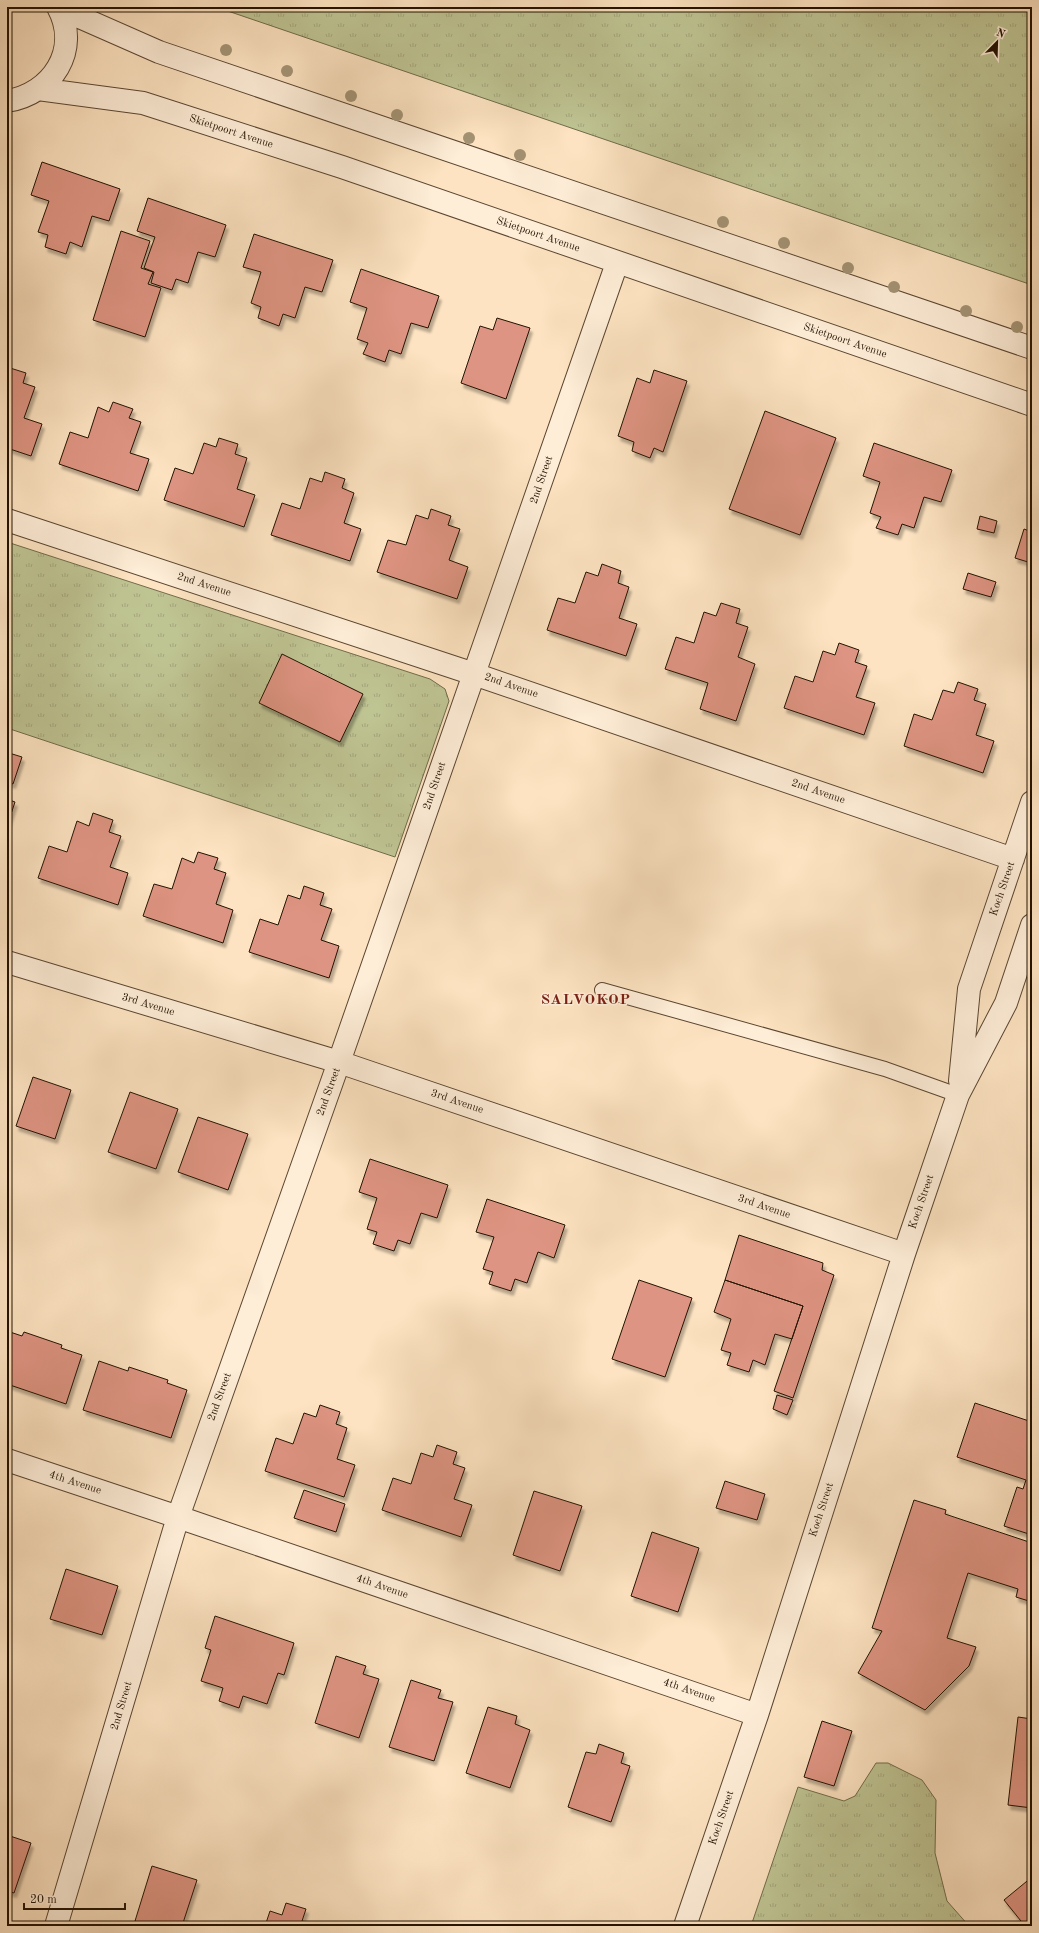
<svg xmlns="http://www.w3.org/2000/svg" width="1039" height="1933" viewBox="0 0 1039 1933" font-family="'Old Standard TT',serif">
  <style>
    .grass { fill: url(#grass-tufts); stroke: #716b4a }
    .building { fill: #de9482; stroke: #231201; filter: url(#shadow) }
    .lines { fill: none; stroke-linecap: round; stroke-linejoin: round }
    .service-casing { stroke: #5a4631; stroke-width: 16 }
    .minor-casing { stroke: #5a4631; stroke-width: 24 }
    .service { stroke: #feedd7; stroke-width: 14 }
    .minor { stroke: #feedd7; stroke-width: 22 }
    .tree { fill: #a39273 }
    .labels { text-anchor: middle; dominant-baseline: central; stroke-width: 3; stroke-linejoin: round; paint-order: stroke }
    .street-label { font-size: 11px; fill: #231201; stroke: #feedd7 }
    .district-label { font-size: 15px; font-weight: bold; letter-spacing: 1px; fill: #7a1f14; stroke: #feedd7 }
  </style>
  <defs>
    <pattern id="grass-tufts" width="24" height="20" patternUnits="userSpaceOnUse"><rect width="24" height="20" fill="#bfc493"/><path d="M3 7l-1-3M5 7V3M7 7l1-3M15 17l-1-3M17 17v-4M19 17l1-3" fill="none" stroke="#a4a77d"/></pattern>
    <filter id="shadow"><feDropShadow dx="2.5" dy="4.5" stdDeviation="1" flood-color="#0004"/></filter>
  </defs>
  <rect width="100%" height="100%" fill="#fde3c1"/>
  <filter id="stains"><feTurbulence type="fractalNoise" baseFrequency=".005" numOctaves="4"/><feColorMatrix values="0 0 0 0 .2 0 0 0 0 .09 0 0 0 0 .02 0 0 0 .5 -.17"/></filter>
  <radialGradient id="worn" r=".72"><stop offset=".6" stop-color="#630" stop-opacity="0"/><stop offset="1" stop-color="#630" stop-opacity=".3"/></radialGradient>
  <path class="grass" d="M 216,7 L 1032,7 L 1032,285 Z
    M 7,542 L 430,679 L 445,689 L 449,701 L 395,857 L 7,728 Z
    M 876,1763 L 888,1763 L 922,1780 L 936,1800 L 935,1853 L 947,1901 L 969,1926 L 751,1926 L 798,1787 L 844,1801 L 855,1796 Z"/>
  <path class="building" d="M 42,162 L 120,189 L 109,221 L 92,216 L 82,247 L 70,242 L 66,254 L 45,247 L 48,235 L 38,232 L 49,201 L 31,195 Z
    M 148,198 L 226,225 L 215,257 L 198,252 L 188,283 L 176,279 L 172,290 L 151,283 L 154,272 L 144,268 L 155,237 L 137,231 Z
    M 121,231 L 150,241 L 141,268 L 153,272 L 148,284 L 161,288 L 145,337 L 93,320 Z
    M 254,234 L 333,260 L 322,292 L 305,287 L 295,318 L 283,314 L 279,326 L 258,318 L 261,307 L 251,303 L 261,272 L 243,267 Z
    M 361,269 L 439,296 L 428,328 L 411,323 L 401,354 L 389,350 L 385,362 L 363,354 L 368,343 L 357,339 L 367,308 L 350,302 Z
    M 497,318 L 530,328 L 506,399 L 461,383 L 480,326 L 493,330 Z
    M 7,367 L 26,373 L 23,383 L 35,387 L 24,418 L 42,424 L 31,456 L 7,448 Z
    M 654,370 L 687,381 L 663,452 L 654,448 L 650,458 L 632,451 L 634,442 L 618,436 L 637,378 L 650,383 Z
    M 113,402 L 133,409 L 129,418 L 141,422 L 130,453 L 149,459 L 138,491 L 59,464 L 70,432 L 88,438 L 98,407 L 109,412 Z
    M 765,411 L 836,438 L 800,535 L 729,509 Z
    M 219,438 L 238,444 L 235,454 L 247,458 L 237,489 L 255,495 L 244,527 L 164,500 L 175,468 L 193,474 L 204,443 L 216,447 Z
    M 874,443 L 952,470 L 941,502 L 924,497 L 914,528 L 902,524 L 898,535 L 876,528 L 881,517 L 870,513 L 880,482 L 863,476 Z
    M 325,472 L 345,479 L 342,488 L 354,493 L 344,523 L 361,529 L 350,561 L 271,535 L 282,503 L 300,509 L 310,478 L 322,482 Z
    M 431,509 L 451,516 L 448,525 L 460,529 L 449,560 L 468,567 L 457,599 L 377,572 L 388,540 L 406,545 L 416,515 L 428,519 Z
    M 980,516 L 997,521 L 994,533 L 977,529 Z
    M 1024,529 L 1032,532 L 1032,549 L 1028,562 L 1015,558 Z
    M 602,564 L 621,571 L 618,583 L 629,587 L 619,618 L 637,624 L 626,656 L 547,630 L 558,598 L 575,603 L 586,572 L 598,576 Z
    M 968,573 L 996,582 L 991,597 L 963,589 Z
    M 721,603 L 740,609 L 736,623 L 748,627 L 738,657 L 755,664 L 736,721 L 700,709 L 708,683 L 665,669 L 676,637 L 694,643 L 704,612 L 716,616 Z
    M 839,643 L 859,650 L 855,662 L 867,666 L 856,697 L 875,703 L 864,735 L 784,708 L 795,676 L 813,682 L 823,651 L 835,655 Z
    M 282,654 L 363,694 L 340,742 L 259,703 Z
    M 958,682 L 978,689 L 974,700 L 986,704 L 976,735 L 994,741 L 983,773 L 904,746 L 914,714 L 932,720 L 943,690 L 954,693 Z
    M 9,753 L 22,757 L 13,784 L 7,782 Z
    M 7,799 L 15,802 L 7,826 Z
    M 93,813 L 113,820 L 109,832 L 121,836 L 110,867 L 128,873 L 118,905 L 38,878 L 49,846 L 67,852 L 77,821 L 89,826 Z
    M 198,852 L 218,858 L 214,869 L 226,873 L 216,904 L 233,910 L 223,943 L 143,916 L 154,884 L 172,889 L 182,858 L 194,863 Z
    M 304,886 L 324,893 L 320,905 L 332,909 L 321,940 L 339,946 L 329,978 L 249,952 L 260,919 L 278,925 L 288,895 L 300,899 Z
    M 33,1077 L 71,1090 L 55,1139 L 16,1126 Z
    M 130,1092 L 178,1109 L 156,1169 L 108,1152 Z
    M 198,1117 L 248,1134 L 228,1190 L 178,1172 Z
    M 370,1159 L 448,1185 L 437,1218 L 421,1213 L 410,1244 L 398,1240 L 394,1251 L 373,1244 L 377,1232 L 367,1229 L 377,1198 L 359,1192 Z
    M 487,1199 L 565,1225 L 554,1258 L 538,1252 L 527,1283 L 515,1279 L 511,1291 L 489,1284 L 493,1272 L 483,1269 L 494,1237 L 476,1232 Z
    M 739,1235 L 823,1263 L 822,1270 L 834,1275 L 793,1398 L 774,1391 L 803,1306 L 725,1280 Z
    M 639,1280 L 692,1298 L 665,1377 L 612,1359 Z
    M 725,1280 L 803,1306 L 792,1339 L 775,1334 L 765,1365 L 753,1360 L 749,1372 L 727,1365 L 731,1353 L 721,1350 L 731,1319 L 714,1312 Z
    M 7,1331 L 22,1336 L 24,1332 L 62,1345 L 61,1348 L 82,1355 L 66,1404 L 7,1384 Z
    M 99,1361 L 128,1371 L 129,1367 L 168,1380 L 167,1383 L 187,1390 L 171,1438 L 83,1410 Z
    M 777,1395 L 793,1400 L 787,1415 L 773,1409 Z
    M 975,1403 L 1032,1422 L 1032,1535 L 1004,1526 L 1017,1487 L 1023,1489 L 1026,1480 L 957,1457 Z
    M 320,1405 L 340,1412 L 336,1424 L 347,1428 L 337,1459 L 355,1465 L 344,1497 L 265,1471 L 276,1438 L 293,1444 L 304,1413 L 316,1417 Z
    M 437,1445 L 457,1452 L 453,1464 L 465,1468 L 454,1499 L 472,1505 L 461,1537 L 382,1510 L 393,1478 L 411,1484 L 421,1453 L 433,1457 Z
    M 725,1481 L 765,1494 L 757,1520 L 716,1508 Z
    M 304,1490 L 345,1504 L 336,1532 L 294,1518 Z
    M 534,1491 L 582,1506 L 560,1571 L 513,1555 Z
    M 914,1500 L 946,1510 L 945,1514 L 1032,1543 L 1032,1602 L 1016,1597 L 1018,1589 L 968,1573 L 947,1638 L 976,1647 L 969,1666 L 925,1710 L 858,1673 L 882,1631 L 872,1628 Z
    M 652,1532 L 699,1548 L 678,1612 L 631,1596 Z
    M 66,1569 L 118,1586 L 102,1635 L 50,1619 Z
    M 215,1616 L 294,1643 L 284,1675 L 278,1673 L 267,1704 L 243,1696 L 239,1708 L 219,1701 L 223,1688 L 201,1681 L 211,1650 L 205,1648 Z
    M 336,1656 L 366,1666 L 363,1674 L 379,1679 L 359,1738 L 315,1723 Z
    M 411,1680 L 441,1690 L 438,1698 L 453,1702 L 434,1761 L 389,1747 Z
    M 488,1707 L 517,1716 L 515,1724 L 530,1730 L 510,1788 L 466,1773 Z
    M 1018,1717 L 1032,1719 L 1032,1808 L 1008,1805 Z
    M 822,1721 L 852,1731 L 834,1786 L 804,1777 Z
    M 599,1744 L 624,1753 L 621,1763 L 630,1766 L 611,1822 L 568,1807 L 586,1752 L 596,1754 Z
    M 7,1835 L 31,1843 L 14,1893 L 7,1891 Z
    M 152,1866 L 197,1880 L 182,1926 L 144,1926 L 144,1924 L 135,1921 Z
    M 1032,1877 L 1032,1923 L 1025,1926 L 1004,1900 Z
    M 286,1903 L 306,1909 L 302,1921 L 314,1924 L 313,1926 L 265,1926 L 270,1911 L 282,1915 Z"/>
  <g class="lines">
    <g class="service-casing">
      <path id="service" d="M 602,990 L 885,1069 L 958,1095"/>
    </g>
    <g class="minor-casing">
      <path id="minor" d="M 59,8 L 159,52 L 1032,348
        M 38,89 L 143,103 L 342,167 L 1032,405
        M 7,101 C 52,94 81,50 58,7
        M 7,520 L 474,674 L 1013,859
        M 7,962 L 339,1062 L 904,1254
        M 960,1081 L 969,989 L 1032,802
        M 7,1460 L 178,1517 L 757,1715
        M 56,1926 L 178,1517 L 339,1062 L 617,263
        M 685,1926 L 757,1715 L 904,1254 L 958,1095 L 1006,1003 L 1032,925"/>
    </g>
    <use href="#service" class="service"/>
    <use href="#minor" class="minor"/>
  </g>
  <g class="tree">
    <circle cx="226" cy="50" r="6"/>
    <circle cx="287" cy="71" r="6"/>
    <circle cx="351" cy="96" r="6"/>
    <circle cx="397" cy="115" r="6"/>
    <circle cx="469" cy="138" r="6"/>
    <circle cx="520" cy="155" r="6"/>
    <circle cx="723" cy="222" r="6"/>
    <circle cx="784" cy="243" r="6"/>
    <circle cx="848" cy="268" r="6"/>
    <circle cx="894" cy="287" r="6"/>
    <circle cx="966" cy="311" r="6"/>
    <circle cx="1017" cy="327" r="6"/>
  </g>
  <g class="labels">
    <g class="street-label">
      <text transform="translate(231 132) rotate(18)">Skietpoort Avenue</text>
      <text transform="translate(538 235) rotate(19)">Skietpoort Avenue</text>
      <text transform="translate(845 341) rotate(19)">Skietpoort Avenue</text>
      <text transform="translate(542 480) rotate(-71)">2nd Street</text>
      <text transform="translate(204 585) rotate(18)">2nd Avenue</text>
      <text transform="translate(511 686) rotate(19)">2nd Avenue</text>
      <text transform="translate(435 786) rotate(-71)">2nd Street</text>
      <text transform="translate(818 792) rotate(19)">2nd Avenue</text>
      <text transform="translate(1003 889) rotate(-71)">Koch Street</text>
      <text transform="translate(148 1005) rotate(17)">3rd Avenue</text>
      <text transform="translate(329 1092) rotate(-70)">2nd Street</text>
      <text transform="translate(457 1102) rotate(19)">3rd Avenue</text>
      <text transform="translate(922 1202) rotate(-71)">Koch Street</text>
      <text transform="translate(764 1207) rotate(19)">3rd Avenue</text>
      <text transform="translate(220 1397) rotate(-70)">2nd Street</text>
      <text transform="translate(75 1483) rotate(18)">4th Avenue</text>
      <text transform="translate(822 1510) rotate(-72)">Koch Street</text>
      <text transform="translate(382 1587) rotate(19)">4th Avenue</text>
      <text transform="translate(689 1691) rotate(19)">4th Avenue</text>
      <text transform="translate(122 1706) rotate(-73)">2nd Street</text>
      <text transform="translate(722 1818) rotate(-71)">Koch Street</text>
    </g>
    <g class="district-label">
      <text x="586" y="1000">SALVOKOP</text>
    </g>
  </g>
  <rect width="1039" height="1933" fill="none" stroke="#fde3c1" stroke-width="24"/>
  <rect x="8" y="8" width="1023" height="1917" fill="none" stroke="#231201" stroke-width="2"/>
  <rect x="12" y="12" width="1015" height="1909" fill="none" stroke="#231201"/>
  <g transform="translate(997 42) rotate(23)" stroke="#feedd7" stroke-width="3" paint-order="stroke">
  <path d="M0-3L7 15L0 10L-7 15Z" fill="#231201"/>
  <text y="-6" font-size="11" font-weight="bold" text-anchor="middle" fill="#231201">N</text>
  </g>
  <path d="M24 1903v6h101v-6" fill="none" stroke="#231201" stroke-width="2"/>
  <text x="30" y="1903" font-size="12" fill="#231201" stroke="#feedd7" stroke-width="3" paint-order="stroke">20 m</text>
  <rect width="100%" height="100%" filter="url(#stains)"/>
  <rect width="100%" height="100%" fill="url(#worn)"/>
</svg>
